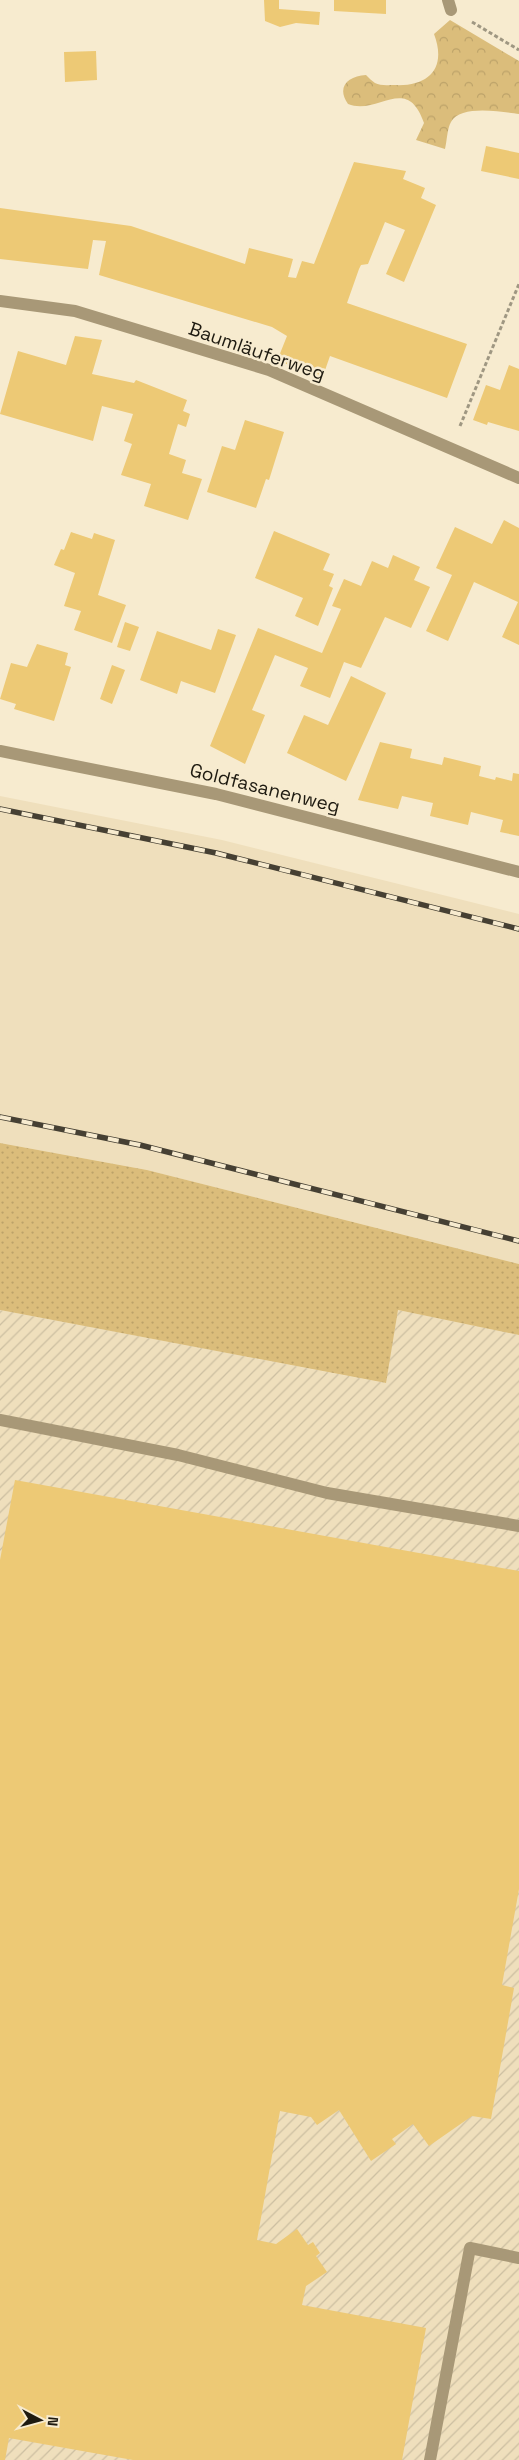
<svg xmlns="http://www.w3.org/2000/svg" width="519" height="2460" viewBox="0 0 519 2460" font-family="'Space Grotesk',sans-serif">
  <style>
    .built { fill: #efdfbc }
    .industrial { fill: url(#industrial-furrows) }
    .grass { fill: url(#grass-dots) }
    .park { fill: url(#park-crowns) }
    .building { fill: #edc975 }
    .lines { fill: none; stroke-linecap: round; stroke-linejoin: round }
    .path { stroke: #9f9782; stroke-width: 3; stroke-dasharray: 4 2.5; stroke-linecap: butt }
    .minor { stroke: #a89877; stroke-width: 12 }
    .rail-casing { stroke: #464033; stroke-width: 5.5 }
    .rail { stroke: #f7ebcf; stroke-width: 4; stroke-dasharray: 11; stroke-linecap: butt }
    .labels { text-anchor: middle; dominant-baseline: central; stroke-width: 5; stroke-linejoin: round; paint-order: stroke }
    .street-label { font-size: 19px; fill: #1e1a10; stroke: #f7ebcf }
  </style>
  <defs>
    <pattern id="industrial-furrows" width="10" height="10" patternUnits="userSpaceOnUse" patternTransform="scale(1.25)"><rect width="10" height="10" fill="#efdfbc"/><path d="M-1 1l2-2M0 10L10 0M9 11l2-2" fill="none" stroke="#ccbfa1"/></pattern>
    <pattern id="grass-dots" width="8" height="8" patternUnits="userSpaceOnUse" patternTransform="scale(1.25)"><rect width="8" height="8" fill="#dbbd7b"/><path d="M2 2h.1M6 6h.1" fill="none" stroke="#bca269" stroke-width="1.8" stroke-linecap="round"/></pattern>
    <pattern id="park-crowns" width="20" height="18" patternUnits="userSpaceOnUse" patternTransform="scale(1.25)"><rect width="20" height="18" fill="#dbbd7b"/><path d="M2 6a3 3 0 1 1 6 0M12 15a3 3 0 1 1 6 0" fill="none" stroke="#bca269"/></pattern>
  </defs>
  <rect width="100%" height="100%" fill="#f7ebcf"/>
  <path class="built" d="M 0,796 L 222,840 L 519,914 L 519,1264 L 147,1170 L 0,1143 Z"/>
  <path class="industrial" d="M 0,1310 L 385,1383 L 398,1310 L 519,1335 L 519,2460 L 0,2460 Z"/>
  <path class="grass" d="M 0,1143 L 147,1170 L 519,1264 L 519,1335 L 398,1310 L 386,1383 L 0,1310 Z"/>
  <path class="park" d="M 450,20 L 519,61 L 519,114 C 503,112 460,104 451,122 C 447,129 447,141 445,149 L 416,140 L 424,123 C 407,73 378,116 348,104 C 336,87 348,76 366,75 C 369,78 372,81 375,83 C 380,86 389,85 394,85 C 429,87 447,68 434,34 Z"/>
  <path class="building" d="M 264,0 L 279,0 L 279,9 L 320,12 L 319,25 L 296,23 L 280,27 L 265,21 Z
    M 334,0 L 386,0 L 386,14 L 334,11 Z
    M 96,51 L 97,80 L 65,82 L 64,52 Z
    M 486,146 L 519,153 L 519,179 L 481,171 Z
    M 354,162 L 406,171 L 403,179 L 425,188 L 421,198 L 436,205 L 404,282 L 386,274 L 405,230 L 385,222 L 368,264 L 361,265 L 359,269 L 347,303 L 467,344 L 447,398 L 330,356 L 323,376 L 277,361 L 287,336 L 272,327 L 99,275 L 106,241 L 93,240 L 88,269 L 0,259 L 0,208 L 131,226 L 245,264 L 249,248 L 293,259 L 288,277 L 296,278 L 302,261 L 314,264 Z
    M 75,336 L 102,340 L 92,374 L 134,383 L 136,380 L 187,400 L 183,411 L 190,414 L 186,427 L 178,424 L 169,454 L 186,460 L 182,473 L 202,479 L 188,520 L 144,506 L 151,484 L 121,475 L 132,444 L 124,441 L 133,414 L 102,406 L 93,441 L 0,414 L 18,351 L 66,365 Z
    M 509,365 L 519,369 L 519,431 L 488,422 L 487,425 L 473,420 L 486,385 L 500,390 Z
    M 245,420 L 284,432 L 269,480 L 266,479 L 256,508 L 207,492 L 222,446 L 235,450 Z
    M 504,520 L 519,528 L 519,645 L 502,637 L 518,602 L 474,582 L 448,641 L 426,631 L 452,575 L 436,568 L 455,527 L 492,544 Z
    M 274,531 L 330,554 L 323,570 L 334,574 L 329,586 L 333,588 L 318,626 L 295,616 L 303,598 L 255,578 Z
    M 71,532 L 92,539 L 94,533 L 115,540 L 98,595 L 126,605 L 112,643 L 74,630 L 81,611 L 64,606 L 75,573 L 54,565 L 61,549 L 64,550 Z
    M 393,555 L 420,567 L 414,580 L 430,587 L 411,628 L 385,617 L 361,668 L 344,662 L 330,698 L 300,686 L 308,668 L 275,655 L 252,710 L 265,715 L 245,764 L 210,746 L 258,628 L 322,653 L 341,609 L 332,606 L 344,579 L 361,586 L 372,561 L 388,568 Z
    M 125,622 L 139,627 L 130,651 L 117,647 Z
    M 218,629 L 236,635 L 215,693 L 181,681 L 177,694 L 140,680 L 157,631 L 211,650 Z
    M 37,644 L 68,653 L 65,665 L 71,667 L 54,721 L 14,709 L 16,704 L 0,699 L 11,663 L 27,667 Z
    M 112,665 L 125,670 L 112,704 L 100,699 Z
    M 351,676 L 386,693 L 346,781 L 287,753 L 304,715 L 328,725 Z
    M 380,742 L 412,749 L 410,758 L 442,765 L 444,757 L 481,766 L 479,776 L 495,780 L 496,777 L 512,781 L 513,773 L 519,774 L 519,836 L 500,832 L 503,820 L 471,812 L 468,825 L 430,816 L 433,803 L 402,796 L 398,809 L 358,800 Z
    M 15,1480 L 519,1571 L 519,1889 L 502,1985 L 514,1988 L 491,2119 L 472,2116 L 429,2146 L 413,2124 L 392,2139 L 396,2144 L 371,2161 L 339,2110 L 317,2125 L 311,2117 L 280,2111 L 257,2240 L 276,2244 L 297,2229 L 308,2245 L 313,2242 L 320,2253 L 316,2256 L 327,2272 L 306,2286 L 302,2305 L 426,2328 L 402,2460 L 133,2460 L 9,2438 L 5,2460 L 0,2460 L 0,1560 Z"/>
  <g class="lines">
    <path class="path" d="M 472,22 L 519,50
      M 460,426 L 519,284"/>
    <path class="minor" d="M 448,0 L 451,10
      M 0,301 L 75,311 L 269,370 L 519,478
      M 0,751 L 216,794 L 519,872
      M 0,1420 L 178,1455 L 327,1493 L 519,1526
      M 430,2460 L 470,2248 L 519,2258"/>
    <g class="rail-casing">
      <path id="rail" d="M 0,809 L 216,853 L 519,929
        M 0,1117 L 140,1145 L 519,1241"/>
    </g>
    <use href="#rail" class="rail"/>
  </g>
  <g class="labels">
    <g class="street-label">
      <text transform="translate(257 351) rotate(19)">Baumläuferweg</text>
      <text transform="translate(265 788) rotate(14)">Goldfasanenweg</text>
    </g>
  </g>
  <g transform="translate(40 2420) rotate(96)" stroke="#f7ebcf" stroke-width="4" paint-order="stroke">
  <path d="M0-4L9 19L0 12L-9 19Z" fill="#1e1a10"/>
  <text y="-8" font-size="14" font-weight="bold" text-anchor="middle" fill="#1e1a10">N</text>
  </g>
</svg>
